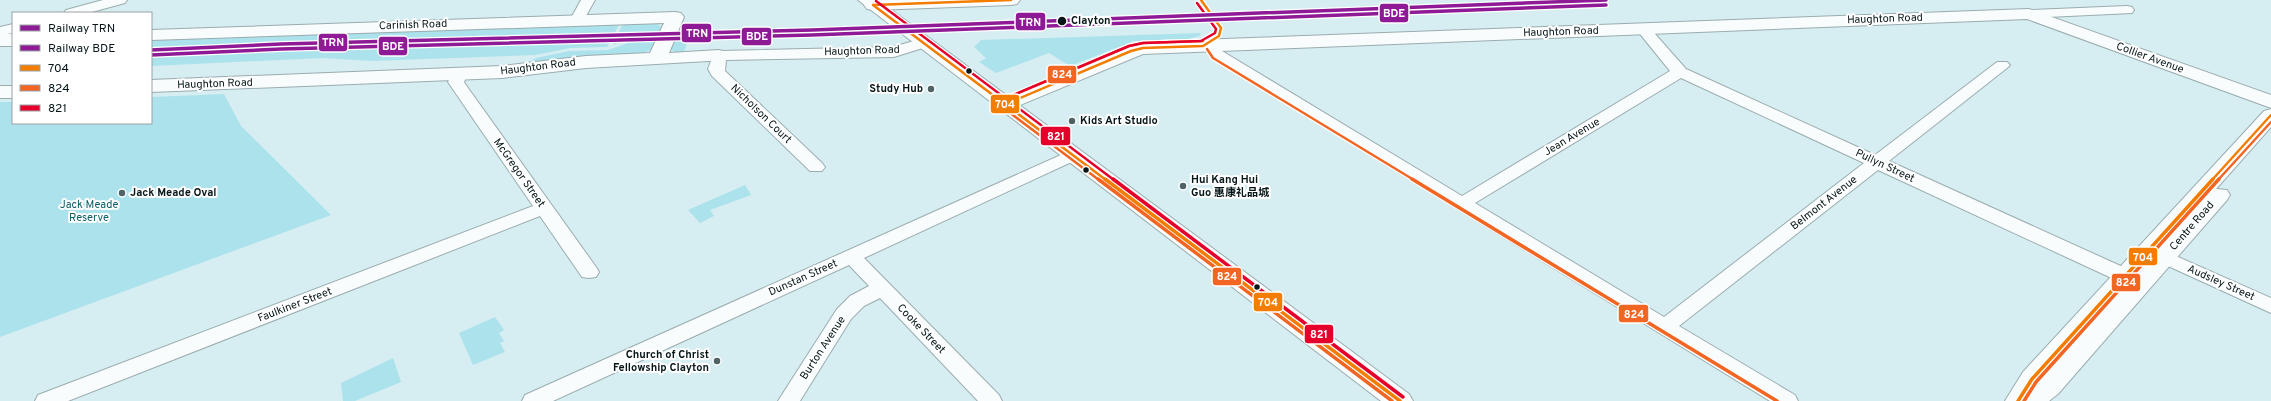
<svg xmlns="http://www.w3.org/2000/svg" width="2271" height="401" viewBox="0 0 2271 401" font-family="Overpass,'Noto Sans SC',sans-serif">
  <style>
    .green { fill: #ace2ec }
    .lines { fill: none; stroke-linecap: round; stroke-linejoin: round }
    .minor-casing { stroke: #9aacaf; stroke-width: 2 }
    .tertiary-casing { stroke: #9aacaf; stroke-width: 2 }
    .primary-casing { stroke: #9aacaf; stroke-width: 2 }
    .minor { fill: #f9fcfd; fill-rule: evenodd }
    .tertiary { fill: #f9fcfd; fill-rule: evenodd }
    .primary { fill: #f9fcfd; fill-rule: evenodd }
    .bus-1-far1-casing { stroke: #fff; stroke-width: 5 }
    .bus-1-casing { stroke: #fff; stroke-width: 6 }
    .bus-2-far1-casing { stroke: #fff; stroke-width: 5 }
    .bus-2-casing { stroke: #fff; stroke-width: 6 }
    .bus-3-far1-casing { stroke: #fff; stroke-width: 5 }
    .bus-3-casing { stroke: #fff; stroke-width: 6 }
    .bus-1-far1 { stroke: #f37d01; stroke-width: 2.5 }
    .bus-1 { stroke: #f37d01; stroke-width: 3.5 }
    .bus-2-far1 { stroke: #f26522; stroke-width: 2.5 }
    .bus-2 { stroke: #f26522; stroke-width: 3.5 }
    .bus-3-far1 { stroke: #e4002b; stroke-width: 2.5 }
    .bus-3 { stroke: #e4002b; stroke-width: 3.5 }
    .rail-1-casing { stroke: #fff; stroke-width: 6 }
    .rail-2-casing { stroke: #fff; stroke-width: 6 }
    .rail-1 { stroke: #8f1a95; stroke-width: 3.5 }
    .rail-2 { stroke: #8f1a95; stroke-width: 3.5 }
    .stop-dot { fill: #061619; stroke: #fff; stroke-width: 1.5 }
    .poi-dot { fill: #4f6265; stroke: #fff; stroke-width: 1.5 }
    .labels { text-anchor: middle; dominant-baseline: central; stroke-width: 4; stroke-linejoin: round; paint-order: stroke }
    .street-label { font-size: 11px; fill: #061619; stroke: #fff }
    .stop-label { font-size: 11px; font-weight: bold; fill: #061619; stroke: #fff; text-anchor: start }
    .poi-label { font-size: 11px; font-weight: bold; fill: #061619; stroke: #fff; text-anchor: start }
    .park-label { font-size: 11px; fill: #0a5c67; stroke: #fff }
    .line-badge { stroke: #fff; stroke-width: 1.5 }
    .badge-label { font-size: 11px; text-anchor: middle; font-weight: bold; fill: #fff }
  </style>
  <rect width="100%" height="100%" fill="#d6eef2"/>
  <path class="green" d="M 655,22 L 661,27 L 658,36 L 630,39 L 613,45 L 623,23 Z
    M 620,23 L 607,47 L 571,48 L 535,55 L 371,61 L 323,58 L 151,66 L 151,38 Z
    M 1201,33 L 1200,36 L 1188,39 L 1134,41 L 1070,66 L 1049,53 L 996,73 L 979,62 L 986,58 L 974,47 L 981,40 Z
    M 674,38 L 688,40 L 684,52 L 676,53 L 671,49 Z
    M 658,39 L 652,49 L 642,54 L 524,64 L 536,58 L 569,51 L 608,50 L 636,40 Z
    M 224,94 L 241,126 L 331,215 L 0,337 L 0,102 L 13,102 L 13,123 L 151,123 L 151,97 Z
    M 745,185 L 751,195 L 710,210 L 714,216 L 700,223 L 688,210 Z
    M 495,317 L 504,330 L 499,333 L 504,341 L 500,343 L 505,352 L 473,365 L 459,333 Z
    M 393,358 L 401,382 L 355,401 L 343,401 L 341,383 Z"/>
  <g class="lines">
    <g class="minor-casing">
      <path id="minor" d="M 103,0 L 127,0 L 125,3 L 88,13 L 64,13 L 66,10 Z
        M 581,0 L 595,0 L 582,23 L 572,23 L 570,20 Z
        M 2127,6 L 2132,7 L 2134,10 L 2132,13 L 2029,18 L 2022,14 L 2029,10 Z
        M 13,24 L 13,33 L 0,35 L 0,27 Z
        M 1643,25 L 1648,26 L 1686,69 L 1875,155 L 1997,62 L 2007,62 L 2010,65 L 2007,68 L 1889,161 L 2145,277 L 2148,282 L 2145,287 L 2138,289 L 2131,287 L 1878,170 L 1679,326 L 1795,395 L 1798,401 L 1770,401 L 1211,57 L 1203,46 L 1206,43 L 1216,43 L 1222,51 L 1462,196 L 1670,71 L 1636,29 ZM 1681,78 L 1864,163 L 1664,317 L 1475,203 Z
        M 924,38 L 929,40 L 932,43 L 929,46 L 894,57 L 726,60 L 725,71 L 822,163 L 825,167 L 822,171 L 810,171 L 712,76 L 708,69 L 714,53 L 719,51 L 893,47 Z
        M 460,68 L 466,70 L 468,73 L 464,82 L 468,88 L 596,267 L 599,272 L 596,277 L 589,278 L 582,277 L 540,216 L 68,401 L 35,401 L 38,395 L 533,206 L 448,82 L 454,70 Z
        M 1072,150 L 1078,151 L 1081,155 L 1078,159 L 864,258 L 999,395 L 1002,401 L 978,401 L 880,298 L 864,306 L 851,319 L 800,401 L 778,401 L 837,309 L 850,296 L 869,286 L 849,265 L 553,401 L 522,401 L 525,395 Z
        M 2151,245 L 2271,298 L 2271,313 L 2144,255 L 2142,251 L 2144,247 Z"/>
    </g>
    <g class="tertiary-casing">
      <path id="tertiary" d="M 872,0 L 1020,0 L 1017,4 L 1011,5 L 873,10 L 867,9 L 864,5 L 867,1 Z
        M 2029,9 L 2271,95 L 2271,108 L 2027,19 L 1143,54 L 1013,108 L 1006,110 L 999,108 L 996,104 L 999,100 L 1124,47 L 1143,42 Z
        M 675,12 L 681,13 L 684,17 L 669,53 L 719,50 L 726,52 L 728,56 L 726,60 L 586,68 L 502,78 L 151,92 L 151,80 L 502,66 L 586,56 L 650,53 L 664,23 L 151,40 L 151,30 Z
        M 0,34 L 13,34 L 13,46 L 0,46 Z
        M 0,86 L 13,86 L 13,98 L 0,98 Z"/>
    </g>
    <g class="primary-casing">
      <path id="primary" d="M 858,0 L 878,0 L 1409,394 L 1413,401 L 1381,401 Z
        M 2271,109 L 2271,127 L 2216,189 L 2227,190 L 2230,195 L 2227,200 L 2058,394 L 2049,401 L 2005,401 L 2023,372 L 2264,111 Z"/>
    </g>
    <use href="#minor" class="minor"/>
    <use href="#tertiary" class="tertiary"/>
    <use href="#primary" class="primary"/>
    <g class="bus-1-far1-casing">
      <path id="bus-1-far1" d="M 873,5 L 1106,180
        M 873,5 L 1011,0
        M 1006,104 L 1131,51 L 1143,48 L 1203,46 L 1219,36 L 1221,28 L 1201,0
        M 2212,180 L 2271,115"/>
    </g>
    <g class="bus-1-casing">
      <path id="bus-1" d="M 1105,179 L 1400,401
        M 2018,401 L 2032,379 L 2213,179"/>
    </g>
    <g class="bus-2-far1-casing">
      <path id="bus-2-far1" d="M 1207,49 L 1213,58 L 1414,180
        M 1099,180 L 1001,106 L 1004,99 L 1129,46 L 1143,43 L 1203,41
        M 2218,180 L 2271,122"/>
    </g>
    <g class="bus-2-casing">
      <path id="bus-2" d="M 1098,179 L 1392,401
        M 1412,179 L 1777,401
        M 2024,401 L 2036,382 L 2219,179"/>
    </g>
    <g class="bus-3-far1-casing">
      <path id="bus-3-far1" d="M 876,1 L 1114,180
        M 1004,99 L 1129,46 L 1143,43 L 1201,41 L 1215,33 L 1216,29 L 1197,3"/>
    </g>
    <g class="bus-3-casing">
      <path id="bus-3" d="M 1113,179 L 1403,397"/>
    </g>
    <use href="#bus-1-far1" class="bus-1-far1"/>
    <use href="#bus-1" class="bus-1"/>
    <use href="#bus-2-far1" class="bus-2-far1"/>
    <use href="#bus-2" class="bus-2"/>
    <use href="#bus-3-far1" class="bus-3-far1"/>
    <use href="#bus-3" class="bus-3"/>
    <g class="rail-1-casing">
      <path id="rail-1" d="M 151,50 L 281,44 L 812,30 L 1606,0"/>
    </g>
    <g class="rail-2-casing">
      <path id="rail-2" d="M 151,55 L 281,49 L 812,35 L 1606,5"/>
    </g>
    <use href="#rail-1" class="rail-1"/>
    <use href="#rail-2" class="rail-2"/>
  </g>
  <g class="stop-dot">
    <circle cx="1062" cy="21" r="5"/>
    <circle cx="969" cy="71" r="3.5"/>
    <circle cx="1086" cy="170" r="3.5"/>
    <circle cx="1257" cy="287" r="3.5"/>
  </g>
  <g class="poi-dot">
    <circle cx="931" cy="89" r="4"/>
    <circle cx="1072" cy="121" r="4"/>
    <circle cx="1183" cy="186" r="4"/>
    <circle cx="122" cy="193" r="4"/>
    <circle cx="717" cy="361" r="4"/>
  </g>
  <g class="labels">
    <g class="street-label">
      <text transform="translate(1885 19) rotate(-2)">Haughton Road</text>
      <text transform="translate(413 25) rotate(-2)">Carinish Road</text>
      <text transform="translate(1561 32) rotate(-2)">Haughton Road</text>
      <text transform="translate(862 51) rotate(-2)">Haughton Road</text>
      <text transform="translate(2150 58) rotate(20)">Collier Avenue</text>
      <text transform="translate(538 67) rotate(-7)">Haughton Road</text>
      <text transform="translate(215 84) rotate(-2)">Haughton Road</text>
      <text transform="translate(761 114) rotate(44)">Nicholson Court</text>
      <text transform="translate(1572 137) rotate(-31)">Jean Avenue</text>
      <text transform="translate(1885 166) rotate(25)">Pullyn Street</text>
      <text transform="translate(519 173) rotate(55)">McGregor Street</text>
      <text transform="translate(1824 203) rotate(-38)">Belmont Avenue</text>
      <text transform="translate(2192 226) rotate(-49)">Centre Road</text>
      <text transform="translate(803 278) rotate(-24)">Dunstan Street</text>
      <text transform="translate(2221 283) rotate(24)">Audsley Street</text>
      <text transform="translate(295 305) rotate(-21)">Faulkiner Street</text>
      <text transform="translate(921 329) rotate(46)">Cooke Street</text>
      <text transform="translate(823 348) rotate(-57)">Burton Avenue</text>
    </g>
    <g class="stop-label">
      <text x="1071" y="21">Clayton</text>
    </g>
    <g class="poi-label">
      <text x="923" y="89" text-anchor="end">Study Hub</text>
      <text x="1080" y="121">Kids Art Studio</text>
      <text x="1191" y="180">Hui Kang Hui<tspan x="1191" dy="13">Guo 惠康礼品城</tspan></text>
      <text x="130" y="193">Jack Meade Oval</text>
      <text x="709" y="355" text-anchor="end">Church of Christ<tspan x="709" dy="13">Fellowship Clayton</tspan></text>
    </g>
    <g class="park-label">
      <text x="89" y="205">Jack Meade<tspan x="89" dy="13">Reserve</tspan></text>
    </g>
  </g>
  <g class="line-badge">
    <rect x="1379" y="3" width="30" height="20" rx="4" fill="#8f1a95"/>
    <rect x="1015" y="12" width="31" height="19" rx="4" fill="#8f1a95"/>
    <rect x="681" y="23" width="31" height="20" rx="4" fill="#8f1a95"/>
    <rect x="741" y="27" width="31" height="19" rx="4" fill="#8f1a95"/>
    <rect x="318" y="33" width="30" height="19" rx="4" fill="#8f1a95"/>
    <rect x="378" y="36" width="30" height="20" rx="4" fill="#8f1a95"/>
    <rect x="1047" y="65" width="30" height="19" rx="4" fill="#f26522"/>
    <rect x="990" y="94" width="30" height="20" rx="4" fill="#f37d01"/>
    <rect x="1040" y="126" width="31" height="20" rx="4" fill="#e4002b"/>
    <rect x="2128" y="247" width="30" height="19" rx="4" fill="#f37d01"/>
    <rect x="1212" y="267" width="30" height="19" rx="4" fill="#f26522"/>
    <rect x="2111" y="273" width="30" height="19" rx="4" fill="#f26522"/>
    <rect x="1253" y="292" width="30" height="20" rx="4" fill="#f37d01"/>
    <rect x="1618" y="304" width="31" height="19" rx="4" fill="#f26522"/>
    <rect x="1304" y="324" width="30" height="20" rx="4" fill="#e4002b"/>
  </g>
  <g class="badge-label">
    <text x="1394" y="17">BDE</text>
    <text x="1030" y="26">TRN</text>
    <text x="697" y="37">TRN</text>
    <text x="757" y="40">BDE</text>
    <text x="333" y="46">TRN</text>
    <text x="393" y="50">BDE</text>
    <text x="1062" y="78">824</text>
    <text x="1005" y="108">704</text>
    <text x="1056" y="140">821</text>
    <text x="2143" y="261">704</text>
    <text x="1227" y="280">824</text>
    <text x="2126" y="286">824</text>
    <text x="1268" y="306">704</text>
    <text x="1634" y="318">824</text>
    <text x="1319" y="338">821</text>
  </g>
  <rect x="12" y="12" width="140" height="112" fill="#ffffff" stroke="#9ba2a3"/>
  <rect x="20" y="25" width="20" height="6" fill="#8f1a95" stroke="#9ba2a3"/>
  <text x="48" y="32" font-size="12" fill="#061619">Railway TRN</text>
  <rect x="20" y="45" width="20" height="6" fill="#8f1a95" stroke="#9ba2a3"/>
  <text x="48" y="52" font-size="12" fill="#061619">Railway BDE</text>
  <rect x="20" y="65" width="20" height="6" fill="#f37d01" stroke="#9ba2a3"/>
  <text x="48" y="72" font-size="12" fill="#061619">704</text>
  <rect x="20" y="85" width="20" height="6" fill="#f26522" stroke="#9ba2a3"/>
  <text x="48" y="92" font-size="12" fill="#061619">824</text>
  <rect x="20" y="105" width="20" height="6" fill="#e4002b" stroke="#9ba2a3"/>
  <text x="48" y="112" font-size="12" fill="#061619">821</text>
</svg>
